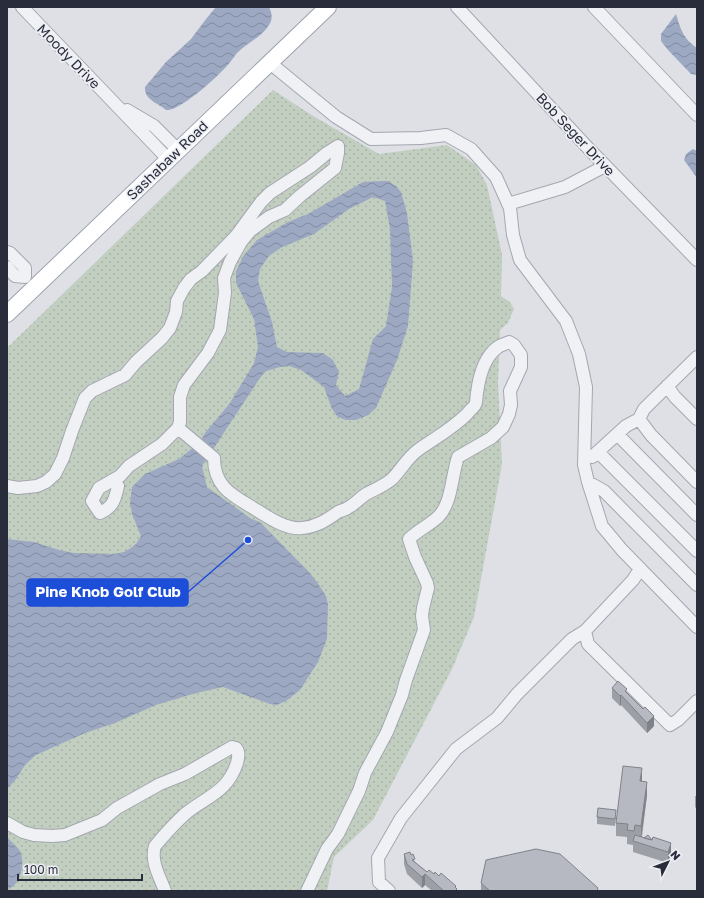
<svg xmlns="http://www.w3.org/2000/svg" width="704" height="898" viewBox="0 0 704 898" font-family="'Golos Text',sans-serif">
  <style>
    .grass { fill: url(#grass-dots) }
    .water { fill: url(#water-waves); fill-rule: evenodd }
    .lines { fill: none; stroke-linecap: round; stroke-linejoin: round }
    .minor-casing { stroke: #a4a7af; stroke-width: 14 }
    .major-casing { stroke: #9fa3b0; stroke-width: 18 }
    .minor { stroke: #f0f1f5; stroke-width: 12 }
    .major { stroke: #fff; stroke-width: 16 }
    .wall { fill: #9d9fa7 }
    .shaded-wall { fill: #7f8288 }
    .building { fill: #b6b9c2; stroke: #7f8288 }
    .labels { text-anchor: middle; dominant-baseline: central; stroke-width: 3.5; stroke-linejoin: round; paint-order: stroke }
    .street-label { font-size: 14px; fill: #292d3b; stroke: #edeff4 }
    .leader { fill: none; stroke: #1d4ed8; stroke-width: 1.5 }
    .callout-dot { fill: #1d4ed8; stroke: #edeff4; stroke-width: 1.5 }
    .callout { fill: #1d4ed8; stroke: #1d4ed8; stroke-width: 1.5 }
    .callout-label { font-size: 15px; text-anchor: middle; font-weight: bold; fill: #fff }
  </style>
  <defs>
    <pattern id="grass-dots" width="8" height="8" patternUnits="userSpaceOnUse"><rect width="8" height="8" fill="#c2cfc0"/><path d="M2 2h.1M6 6h.1" fill="none" stroke="#a7b2a6" stroke-width="1.8" stroke-linecap="round"/></pattern>
    <pattern id="water-waves" width="16" height="10" patternUnits="userSpaceOnUse"><rect width="16" height="10" fill="#9da9c3"/><path d="M0 5q4-4 8 0t8 0" fill="none" stroke="#808aa0"/></pattern>
  </defs>
  <rect width="100%" height="100%" fill="#dee0e6"/>
  <path class="grass" d="M 273,90 L 313,116 L 379,154 L 447,145 L 476,165 L 487,185 L 502,255 L 501,296 L 510,302 L 514,309 L 508,323 L 500,330 L 498,383 L 502,464 L 474,617 L 452,669 L 373,820 L 334,857 L 327,891 L 7,891 L 7,348 Z"/>
  <path class="water" d="M 216,7 L 269,7 C 272,13 273,19 269,25 C 262,37 247,43 237,53 C 233,58 230,63 225,68 C 216,78 179,112 166,110 C 158,103 144,100 145,87 L 166,62 L 191,39 L 206,19 Z
    M 676,14 C 681,30 683,38 697,48 L 697,75 L 691,74 L 668,50 L 661,41 L 661,34 Z
    M 693,149 L 697,151 L 697,178 L 684,160 L 686,154 Z
    M 382,181 L 388,181 L 396,186 L 401,192 L 407,213 L 413,261 L 408,326 L 397,360 L 376,408 L 368,415 L 356,420 L 346,420 L 338,417 L 332,409 L 324,387 L 301,370 L 289,366 L 280,367 L 266,371 L 260,378 L 202,466 L 207,487 L 250,518 L 261,523 L 308,571 L 317,582 L 326,596 L 328,604 L 327,639 L 318,662 L 300,690 L 286,701 L 277,705 L 270,704 L 223,687 L 196,693 L 156,705 L 115,723 L 85,733 L 36,755 L 25,765 L 16,779 L 7,789 L 7,539 L 34,542 L 59,550 L 74,553 L 114,554 L 124,552 L 131,548 L 136,544 L 141,536 L 132,514 L 130,503 L 132,487 L 145,474 L 179,459 L 200,442 L 205,433 L 230,403 L 254,363 L 258,347 L 254,319 L 236,283 L 236,271 L 244,255 L 257,240 L 288,222 L 308,214 L 363,182 ZM 373,197 L 385,201 L 390,229 L 392,287 L 386,326 L 373,339 L 359,389 L 345,396 L 336,385 L 339,372 L 333,360 L 323,353 L 287,352 L 277,347 L 272,322 L 258,281 L 260,269 L 269,256 L 282,247 L 314,234 L 349,209 Z
    M 7,837 C 11,842 17,846 20,851 C 24,859 22,875 17,882 C 15,885 10,888 7,890 Z"/>
  <g class="lines">
    <g class="minor-casing">
      <path id="minor" d="M 22,7 L 168,159
        M 457,7 L 589,149 L 697,260
        M 594,7 L 697,115
        M 270,63 L 336,117 L 371,139 L 421,138 L 446,135 L 471,149 L 496,177 L 510,208 L 513,235 L 520,260 L 566,321 L 579,354 L 586,387 L 584,465 L 588,482 L 602,526 L 622,550 L 697,627
        M 127,110 L 154,126 L 178,150
        M 508,204 L 565,187 L 605,166
        M 7,252 L 10,253 L 25,268 L 25,277 L 15,276 L 7,267
        M 697,357 L 644,409 L 639,419 L 651,435 L 697,482
        M 667,386 L 675,397 L 697,419
        M 178,428 L 214,458 C 214,485 230,494 250,506 C 265,515 285,530 302,528 C 316,527 327,520 338,512 C 341,510 346,510 349,507 C 355,504 360,498 366,494 C 375,489 384,486 392,479 C 401,470 407,458 418,450 C 435,438 452,429 467,414 C 469,411 473,408 475,405 C 477,402 476,397 477,393 C 479,377 484,357 498,347 C 501,345 505,344 509,342 L 514,345 L 521,355 L 521,367 L 510,391 L 511,405 L 509,414 L 503,427 L 491,438 L 458,457 C 452,474 452,502 439,516 C 430,525 418,530 409,539 L 415,557 L 427,583 L 428,588 L 423,608 L 422,616 L 424,630 L 406,680 L 402,695 L 387,732 L 365,773 L 359,791 L 338,834 L 327,849 L 307,891
        M 617,434 L 697,515
        M 598,452 L 697,551
        M 592,457 L 626,426 L 639,419
        M 588,482 L 604,491 L 697,585
        M 7,486 L 18,488 L 37,486 L 46,482 L 55,474 L 63,458 L 72,431 L 85,398 L 92,391 L 125,375 L 136,362 L 162,338 L 170,328 L 176,312 L 177,301 L 184,288 L 191,279 L 202,271 L 236,236 L 261,202 L 270,193 L 310,167 L 327,153 L 338,146 L 338,153 L 335,168 L 300,196 L 285,210 L 269,217 L 250,231 L 241,242 L 230,262 L 224,278 L 225,293 L 220,330 L 208,353 L 184,385 L 180,397 L 180,422 L 178,428 L 162,444 L 129,466 L 120,476 L 99,488 L 92,501 L 100,513 C 113,507 115,500 118,486
        M 640,569 L 633,580 L 585,631 L 588,644 L 670,725 L 678,720 L 697,701
        M 7,823 L 23,832 L 34,835 L 52,836 L 65,835 L 102,820 L 117,808 L 160,784 L 185,774 L 232,747 L 236,748 C 240,753 238,758 237,763 C 227,793 207,796 185,814 C 174,824 165,834 155,846 C 150,861 160,877 165,891
        M 389,891 L 379,882 L 378,858 L 401,818 L 456,749 L 497,718 L 517,694 L 572,639 L 585,631"/>
    </g>
    <g class="major-casing">
      <path id="major" d="M 7,314 L 328,7"/>
    </g>
    <use href="#minor" class="minor"/>
    <use href="#major" class="major"/>
  </g>
  <path class="wall" d="M 612,688 L 627,693 L 654,726 L 647,733 L 621,705 L 620,706 L 612,698 Z
    M 642,781 L 647,795 L 642,837 L 652,840 L 671,853 L 668,863 L 633,852 L 633,845 L 627,844 L 627,837 L 616,836 L 616,823 Z
    M 695,796 L 697,796 L 697,810 L 695,807 Z
    M 597,817 L 616,817 L 615,826 L 597,824 Z
    M 404,854 L 411,855 L 415,862 L 427,872 L 434,874 L 456,889 L 457,891 L 432,891 L 425,885 L 422,888 L 407,874 L 404,864 Z
    M 481,883 L 598,891 L 481,891 Z"/>
  <path class="shaded-wall" d="M 621,695 L 621,705 L 620,706 L 620,696 Z
    M 654,716 L 654,726 L 647,733 L 647,723 Z
    M 642,768 L 642,782 L 640,781 Z
    M 647,782 L 647,795 L 641,839 L 641,826 Z
    M 671,843 L 671,853 L 668,863 L 668,852 Z
    M 425,874 L 425,885 L 422,888 L 422,877 Z"/>
  <path class="building" d="M 618,681 L 627,689 L 625,691 L 643,709 L 645,707 L 654,716 L 647,723 L 621,695 L 620,696 L 612,688 Z
    M 623,766 L 642,768 L 640,781 L 647,782 L 641,826 L 635,825 L 634,831 L 627,830 L 628,824 L 616,823 Z
    M 598,808 L 616,810 L 615,819 L 597,817 Z
    M 635,835 L 652,840 L 653,837 L 671,843 L 668,852 L 633,841 Z
    M 648,835 L 652,840 L 644,838 Z
    M 536,849 L 560,854 L 598,888 L 597,891 L 490,891 L 481,883 L 486,860 Z
    M 410,852 L 411,855 L 413,854 L 415,859 L 412,860 L 427,872 L 429,870 L 434,874 L 435,872 L 439,876 L 441,873 L 456,886 L 455,887 L 457,889 L 455,891 L 444,891 L 425,874 L 422,877 L 407,864 L 404,854 Z"/>
  <g class="labels">
    <g class="street-label">
      <text transform="translate(69 56) rotate(46)">Moody Drive</text>
      <text transform="translate(576 134) rotate(47)">Bob Seger Drive</text>
      <text transform="translate(167 160) rotate(-44)">Sashabaw Road</text>
    </g>
  </g>
  <path class="leader" d="M248 540L188 592"/>
  <circle class="callout-dot" cx="248" cy="540" r="4"/>
  <rect class="callout" x="27" y="579" width="161" height="27" rx="4"/>
  <g class="callout-label">
    <text x="108" y="597">Pine Knob Golf Club</text>
  </g>
  <rect width="704" height="898" fill="none" stroke="#292d3b" stroke-width="16"/>
  <g transform="translate(668 862) rotate(48)" stroke="#edeff4" stroke-width="3" paint-order="stroke">
  <path d="M0-3L7 15L0 10L-7 15Z" fill="#292d3b"/>
  <text y="-6" font-size="11" font-weight="bold" text-anchor="middle" fill="#292d3b">N</text>
  </g>
  <path d="M18 874v6h124v-6" fill="none" stroke="#292d3b" stroke-width="2"/>
  <text x="24" y="874" font-size="12" fill="#292d3b" stroke="#edeff4" stroke-width="3" paint-order="stroke">100 m</text>
</svg>
